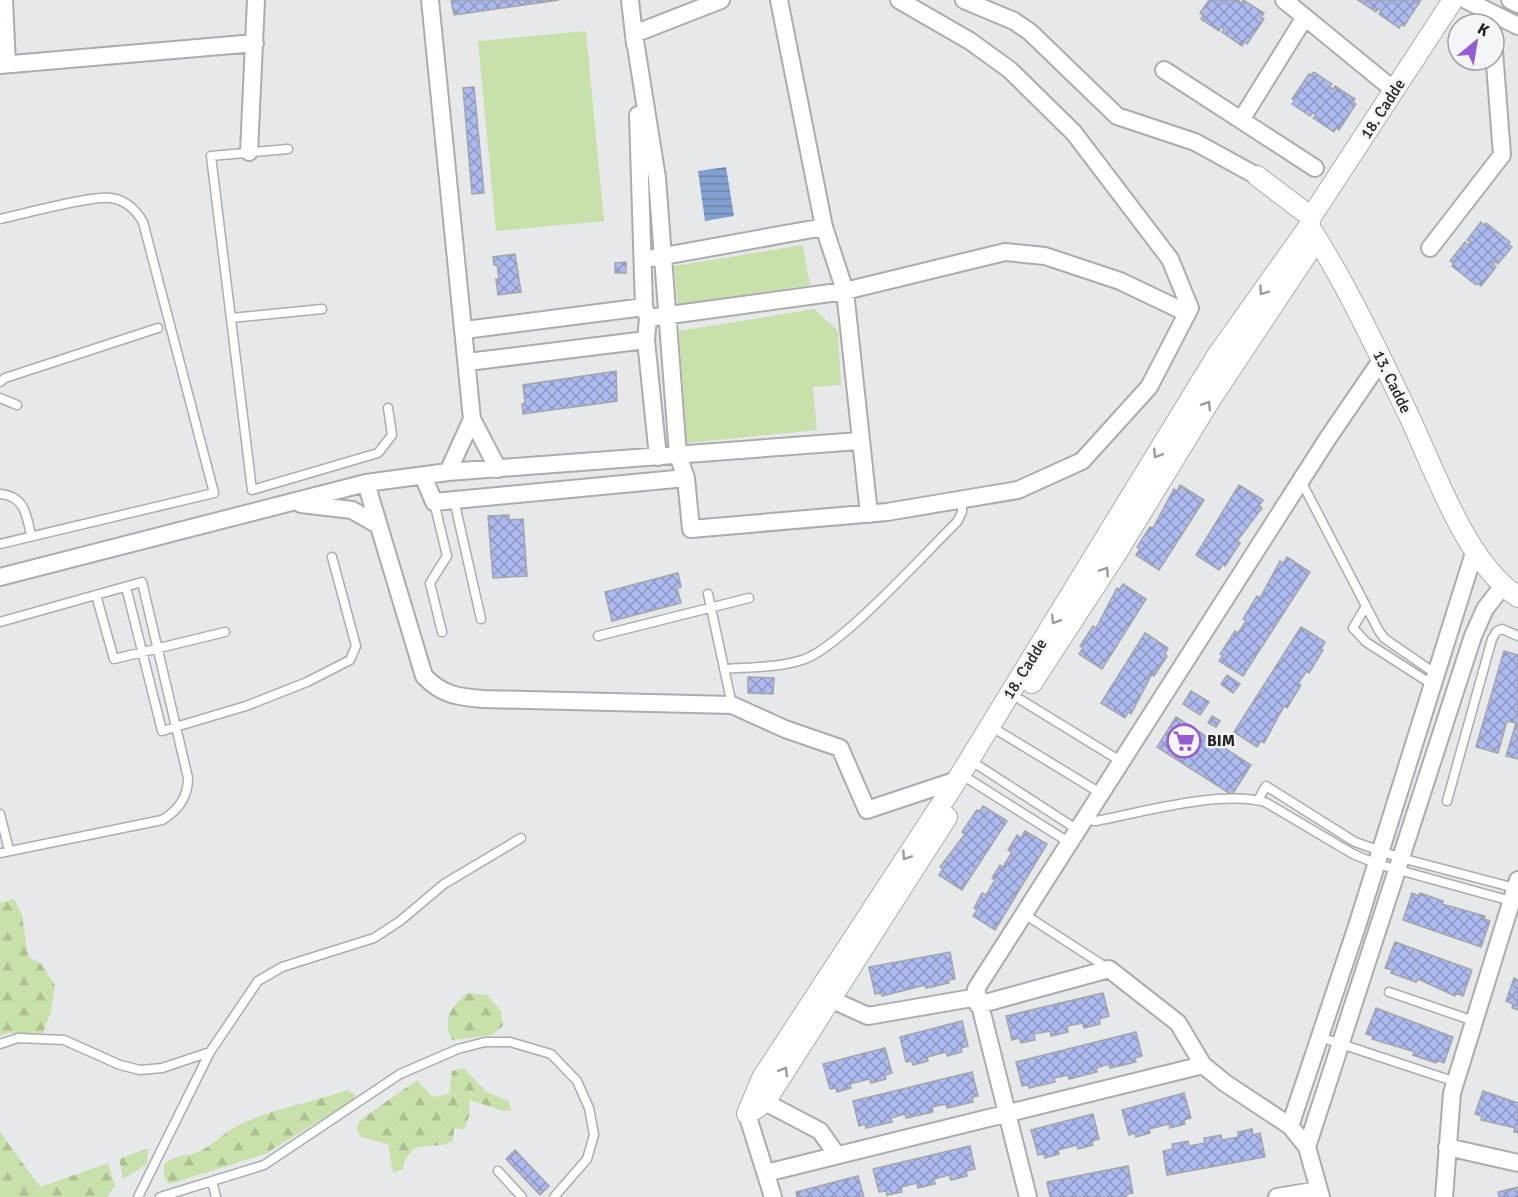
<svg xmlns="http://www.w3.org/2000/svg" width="1518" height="1197" viewBox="0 0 1518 1197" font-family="Signika,sans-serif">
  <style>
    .green { fill: #c8e0aa }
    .forest { fill: url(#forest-firs) }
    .water { fill: url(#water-rules) }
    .building { fill: url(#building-cross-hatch); stroke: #a4a5a7; stroke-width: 1.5 }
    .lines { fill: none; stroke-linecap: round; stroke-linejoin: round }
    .service-casing { stroke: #abacaf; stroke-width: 11 }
    .minor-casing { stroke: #abacaf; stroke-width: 20 }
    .tertiary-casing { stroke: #abacaf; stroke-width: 22 }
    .service { stroke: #fff; stroke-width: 8 }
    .minor { stroke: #fff; stroke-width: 16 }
    .tertiary { stroke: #fff; stroke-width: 20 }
    .oneway { stroke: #9c9c9c }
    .labels { text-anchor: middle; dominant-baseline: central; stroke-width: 5; stroke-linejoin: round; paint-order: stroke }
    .street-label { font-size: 16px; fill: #222223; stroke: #f4f5f8 }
    .poi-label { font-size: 16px; font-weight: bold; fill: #222223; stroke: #f4f5f8; text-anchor: start }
  </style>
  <defs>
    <pattern id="forest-firs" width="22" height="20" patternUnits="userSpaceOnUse" patternTransform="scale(1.5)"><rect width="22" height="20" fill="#c8e0aa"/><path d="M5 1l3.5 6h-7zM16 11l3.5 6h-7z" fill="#acc092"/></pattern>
    <pattern id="water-rules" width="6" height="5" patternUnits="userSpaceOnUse" patternTransform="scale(1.5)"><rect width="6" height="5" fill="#81a0cf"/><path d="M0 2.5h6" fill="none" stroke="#6982a8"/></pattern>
    <pattern id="building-cross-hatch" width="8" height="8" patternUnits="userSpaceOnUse" patternTransform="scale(1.5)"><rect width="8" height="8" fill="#adbaef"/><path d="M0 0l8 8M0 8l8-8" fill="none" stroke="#8c97c1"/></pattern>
  </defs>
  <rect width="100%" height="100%" fill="#e7e8ea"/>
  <path class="green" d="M 586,31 L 604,221 L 496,231 L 478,41 Z
    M 803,245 L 810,285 L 678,305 L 674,266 Z
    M 814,309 L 838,331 L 841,385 L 813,387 L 817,430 L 687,443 L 679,331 Z"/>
  <path class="forest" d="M 14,899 L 22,915 L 28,956 L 41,964 L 55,985 L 51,1012 L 43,1033 L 8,1033 L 0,1036 L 0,903 Z
    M 468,993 L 487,995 L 501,1011 L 503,1026 L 491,1035 L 452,1040 C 441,1021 452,1004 468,993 Z
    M 464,1068 L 486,1092 L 509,1101 L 511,1110 L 504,1111 L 470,1100 L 469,1116 L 464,1130 L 454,1128 L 453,1141 C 429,1153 412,1134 403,1169 L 393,1173 L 388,1144 L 360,1137 L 357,1129 L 359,1121 L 417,1080 L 433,1097 L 449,1094 L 452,1071 Z
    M 347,1090 L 356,1095 L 350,1102 L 265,1154 L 169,1184 L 164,1177 L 164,1164 C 180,1153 183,1158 198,1152 C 212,1146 223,1133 237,1126 C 272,1108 311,1103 347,1090 Z
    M 0,1132 L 40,1187 L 108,1163 L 115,1186 L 107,1197 L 0,1197 Z
    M 148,1148 L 147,1164 L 123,1179 L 119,1159 Z"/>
  <path class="water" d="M 726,167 L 734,216 L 705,221 L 698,171 Z"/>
  <path class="building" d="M 451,0 L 559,0 L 454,15 Z
    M 1209,0 L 1239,0 L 1241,4 L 1243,0 L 1264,13 L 1261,17 L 1264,19 L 1247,44 L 1244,42 L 1242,46 L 1222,32 L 1224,29 L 1221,27 L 1219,31 L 1201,19 L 1203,15 L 1200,13 Z
    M 1358,0 L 1421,0 L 1404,26 L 1402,24 L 1399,28 L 1379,14 L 1381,11 L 1378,9 L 1376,12 Z
    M 1314,72 L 1332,84 L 1329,87 L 1333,89 L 1335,86 L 1355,99 L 1353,102 L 1356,104 L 1339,130 L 1336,128 L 1334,132 L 1313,118 L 1316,115 L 1313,113 L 1310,116 L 1292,104 L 1295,101 L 1292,99 L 1309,74 L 1311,75 Z
    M 474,87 L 484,193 L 472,194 L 463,88 Z
    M 1481,222 L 1484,225 L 1486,223 L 1510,242 L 1508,244 L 1512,247 L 1498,264 L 1495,261 L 1493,264 L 1496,267 L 1481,286 L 1478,283 L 1476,285 L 1452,266 L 1454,264 L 1450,261 L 1465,242 L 1469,245 L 1471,242 L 1467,240 Z
    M 515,254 L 521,292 L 498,295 L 496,279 L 499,279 L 497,265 L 494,265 L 493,257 Z
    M 626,262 L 626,273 L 615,273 L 615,263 Z
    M 616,371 L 617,401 L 523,414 L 522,404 L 525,403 L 523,385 Z
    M 1180,485 L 1204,500 L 1159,570 L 1136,555 L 1140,549 L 1137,547 L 1150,527 L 1153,528 L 1174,489 L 1177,491 Z
    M 1239,485 L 1263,500 L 1259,506 L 1262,508 L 1237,541 L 1240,543 L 1225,566 L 1223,564 L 1219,570 L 1196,555 Z
    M 509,515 L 509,520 L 523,519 L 527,576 L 493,578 L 488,516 Z
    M 1287,557 L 1310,572 L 1243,676 L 1219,661 L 1223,655 L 1220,654 L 1235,631 L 1238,633 L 1246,621 L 1243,619 L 1257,596 L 1260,598 L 1280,561 L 1283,563 Z
    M 678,573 L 681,587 L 677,588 L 681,603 L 612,621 L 605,592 Z
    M 1123,584 L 1146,599 L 1102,669 L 1079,654 L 1083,648 L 1080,646 L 1093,626 L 1096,628 L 1117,588 L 1119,590 Z
    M 1301,627 L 1325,642 L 1321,649 L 1323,650 L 1309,673 L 1307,671 L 1298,683 L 1301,685 L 1287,708 L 1284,706 L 1264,743 L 1261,741 L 1257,747 L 1234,732 Z
    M 1145,633 L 1168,648 L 1165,654 L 1167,656 L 1154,676 L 1152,674 L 1131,714 L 1128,712 L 1125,718 L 1101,703 Z
    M 1504,651 L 1518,655 L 1518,759 L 1506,756 L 1516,723 L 1507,721 L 1498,753 L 1476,747 Z
    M 1227,675 L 1240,684 L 1233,693 L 1221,684 Z
    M 748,677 L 774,678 L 773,694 L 748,693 Z
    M 1191,691 L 1209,702 L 1200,715 L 1183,704 Z
    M 1212,716 L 1220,721 L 1216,727 L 1208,723 Z
    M 1176,717 L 1251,765 L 1232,795 L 1157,747 Z
    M 983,806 L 1007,821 L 962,890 L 939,875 L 943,869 L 940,867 L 965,834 L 962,832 L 977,810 L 980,811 Z
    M 1025,831 L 1047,844 L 995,930 L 973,916 L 977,910 L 974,908 L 982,893 L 986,895 L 995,880 L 992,878 L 1000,865 L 1003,867 L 1012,852 L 1008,850 L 1017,835 L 1021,838 Z
    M 1412,893 L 1419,896 L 1420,893 L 1443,901 L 1442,904 L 1485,916 L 1484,919 L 1490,921 L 1481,947 L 1403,920 Z
    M 1395,942 L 1472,970 L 1463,996 L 1456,993 L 1455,996 L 1418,979 L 1416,982 L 1391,973 L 1392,970 L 1385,968 Z
    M 950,952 L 955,979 L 948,980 L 949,983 L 926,988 L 925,985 L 882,996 L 881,993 L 875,994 L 869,967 Z
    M 1514,978 L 1518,980 L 1518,1010 L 1512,1008 L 1513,1004 L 1506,1001 Z
    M 1103,993 L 1109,1016 L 1099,1019 L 1100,1024 L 1084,1028 L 1083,1023 L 1067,1026 L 1068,1032 L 1051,1036 L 1050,1031 L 1034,1034 L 1035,1040 L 1021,1043 L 1019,1038 L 1012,1040 L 1006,1016 Z
    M 1376,1008 L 1453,1037 L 1444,1063 L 1437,1060 L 1436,1063 L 1413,1055 L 1415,1052 L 1372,1039 L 1373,1036 L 1366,1034 Z
    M 962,1021 L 968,1046 L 961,1048 L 962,1052 L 947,1056 L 946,1052 L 927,1057 L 928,1061 L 913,1065 L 912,1061 L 906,1062 L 900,1037 Z
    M 1136,1032 L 1142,1056 L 1135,1058 L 1136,1062 L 1110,1068 L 1109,1064 L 1096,1068 L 1097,1072 L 1069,1079 L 1068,1075 L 1054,1078 L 1055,1082 L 1029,1088 L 1028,1085 L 1022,1086 L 1016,1062 Z
    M 885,1048 L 892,1073 L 885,1075 L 886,1079 L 871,1083 L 869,1079 L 850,1084 L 851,1088 L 837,1092 L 836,1088 L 830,1089 L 823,1064 Z
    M 972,1072 L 978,1096 L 972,1097 L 973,1102 L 947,1108 L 946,1104 L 932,1107 L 933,1112 L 906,1118 L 905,1114 L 891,1118 L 892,1122 L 866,1128 L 865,1124 L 859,1126 L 853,1101 Z
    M 1483,1091 L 1518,1103 L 1518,1133 L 1514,1132 L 1515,1128 L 1481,1120 L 1482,1116 L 1475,1114 Z
    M 1184,1093 L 1191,1118 L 1184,1120 L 1185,1124 L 1170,1128 L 1169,1124 L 1149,1129 L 1150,1133 L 1136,1137 L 1135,1133 L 1129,1135 L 1122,1110 Z
    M 1093,1114 L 1099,1139 L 1092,1141 L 1093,1145 L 1078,1149 L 1077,1145 L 1058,1150 L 1059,1154 L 1045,1158 L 1044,1154 L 1038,1155 L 1031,1130 Z
    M 1252,1129 L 1253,1135 L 1260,1133 L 1265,1157 L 1167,1175 L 1163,1151 L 1173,1149 L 1172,1144 L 1188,1141 L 1189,1146 L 1205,1143 L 1204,1138 L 1221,1135 L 1222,1140 L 1238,1137 L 1238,1132 Z
    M 970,1146 L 975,1169 L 966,1171 L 967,1176 L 951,1180 L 949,1175 L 934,1179 L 935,1184 L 918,1188 L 917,1183 L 901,1187 L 902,1192 L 887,1195 L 886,1191 L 879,1192 L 873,1169 Z
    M 515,1150 L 549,1186 L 540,1195 L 506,1159 Z
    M 1128,1166 L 1133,1193 L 1126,1194 L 1127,1197 L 1050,1197 L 1047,1182 Z
    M 858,1176 L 864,1197 L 797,1197 L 796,1192 Z
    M 1518,1187 L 1518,1197 L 1499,1197 L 1498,1192 Z"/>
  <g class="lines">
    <g class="service-casing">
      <path id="service" d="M 288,149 L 211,156 L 252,490 L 378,453 L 392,435 L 388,408
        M 0,219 C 22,214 93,195 111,198 C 125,200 136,210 143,222 L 214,493 L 0,544
        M 231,318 L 322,309
        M 0,382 L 5,378 L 158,328
        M 0,398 L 17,405
        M 1301,481 L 1379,631 L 1384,638 L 1436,674
        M 0,494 C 25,496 27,516 31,536
        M 454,500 L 481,619
        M 434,502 L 447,556 L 430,583 L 442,632
        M 126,587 L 162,731 L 246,706 L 307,682 L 350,660 L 356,646 L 332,557
        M 708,594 L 732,705
        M 96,595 L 114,659 L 225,632
        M 1366,606 L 1353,628 L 1366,642 L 1433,685
        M 0,622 L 142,582 L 188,778 C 188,797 179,810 162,820 L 0,853
        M 598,636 L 749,598
        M 724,669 C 750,667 777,668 802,660 C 838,650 926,552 957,522 L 962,512 L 962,500
        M 1021,700 L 1122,762
        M 1000,732 L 1102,794
        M 979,766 L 1078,830
        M 970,780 L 1070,843
        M 1258,800 L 1266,786 L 1355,842 L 1401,858 L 1515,888
        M 1447,801 L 1492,639 L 1497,631 L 1502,629 L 1518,636
        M 0,814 L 9,850
        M 1086,820 L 1096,821 C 1143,812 1219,790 1265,802 L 1353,854 L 1377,864 L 1511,901
        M 1024,914 L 1109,969
        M 1389,992 L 1474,1021
        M 1320,1037 L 1456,1082
        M 0,1044 L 18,1038 L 64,1040 L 120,1065 L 140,1070 L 162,1068 L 210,1052 L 258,981 L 282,967 L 374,938 L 400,921 L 444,884 L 521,838
        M 498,1171 L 522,1197
        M 212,1181 L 216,1197
        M 138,1197 L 210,1052
        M 160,1197 L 264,1165 L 400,1074 L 458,1049 L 485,1042 L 510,1042 L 551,1054 L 577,1081 L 589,1108 L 594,1135 L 587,1159 L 554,1197"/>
    </g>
    <g class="minor-casing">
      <path id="minor" d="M 4,0 L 7,64
        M 630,0 L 635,44
        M 721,0 L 634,34 L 657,178 L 678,455 L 686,478 L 691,529 L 887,512 L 1018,490 L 1082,461 L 1149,387 L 1190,308 L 1170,259 L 1074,133 L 1010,70 L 970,41 L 899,0
        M 779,0 L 824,227 L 845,291 L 869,514
        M 964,0 L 1014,21 L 1030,32 L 1117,116 L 1195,142 L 1257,176
        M 1284,0 L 1395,91
        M 1466,0 L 1518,26
        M 1510,0 L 1518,4
        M 0,65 L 255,43
        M 1164,70 L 1315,168
        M 638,115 L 644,307 L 648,318 L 646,340 L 658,457
        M 1241,120 L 1305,17
        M 249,152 L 256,0
        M 1430,248 L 1502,155 L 1494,51
        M 653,258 L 824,227
        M 648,318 L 845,291 L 1005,252 L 1045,256 L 1120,281 L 1187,313
        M 465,330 L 644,307
        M 468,362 L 646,340
        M 472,419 L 498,469
        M 448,472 L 859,441
        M 423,476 L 434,502 L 686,478
        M 366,483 L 424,676 C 442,695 458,697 483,699 L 732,705 L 785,729 L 840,748 L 867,810 L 957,780
        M 301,504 L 352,510 L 378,525
        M 0,577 L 366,483 L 448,472 L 472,419 L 430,0
        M 830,999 L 868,1016 L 978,997
        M 978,1005 L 1109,969 L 1178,1023 L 1203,1065 L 1225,1083 L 1290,1126 L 1307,1147 L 1321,1197
        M 765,1102 L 820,1131 L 837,1155
        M 747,1114 L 773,1197
        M 1290,1126 L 1357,926 L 1474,553
        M 1307,1147 L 1473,636 L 1485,609 L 1502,587
        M 1447,1147 L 1518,1163
        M 766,1173 L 1203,1065
        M 1028,1197 L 976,989 L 1328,438 L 1382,359
        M 1277,1197 L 1319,1190
        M 1444,1197 L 1452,1093 L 1518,880"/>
    </g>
    <g class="tertiary-casing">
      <path id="tertiary" d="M 1257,176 L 1311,217 L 1309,226 C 1347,285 1378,352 1409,416 C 1436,473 1465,561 1518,597
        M 1311,217 L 1453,0
        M 1032,683 L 1116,554 L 1209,402 L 1317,239
        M 754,1110 L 765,1102 L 947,817
        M 747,1114 L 762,1078 L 957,780 L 1218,354 L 1309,226"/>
    </g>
    <use href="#service" class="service"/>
    <use href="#minor" class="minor"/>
    <use href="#tertiary" class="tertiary"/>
  </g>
  <defs><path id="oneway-chevron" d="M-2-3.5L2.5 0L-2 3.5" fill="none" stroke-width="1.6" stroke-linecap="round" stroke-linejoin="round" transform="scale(1.5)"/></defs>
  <g class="oneway">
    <use href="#oneway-chevron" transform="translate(1263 291) rotate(125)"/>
    <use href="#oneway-chevron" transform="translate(1207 405) rotate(-58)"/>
    <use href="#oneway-chevron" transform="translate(1157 454) rotate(122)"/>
    <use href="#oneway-chevron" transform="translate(1105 571) rotate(-57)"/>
    <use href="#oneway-chevron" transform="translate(1055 620) rotate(122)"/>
    <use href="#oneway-chevron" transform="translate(906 856) rotate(124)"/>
    <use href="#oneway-chevron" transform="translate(784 1071) rotate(-58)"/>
  </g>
  <defs>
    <g id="supermarket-ring" transform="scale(1.725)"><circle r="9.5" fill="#f4f5f8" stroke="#965cd4" stroke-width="1.5"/><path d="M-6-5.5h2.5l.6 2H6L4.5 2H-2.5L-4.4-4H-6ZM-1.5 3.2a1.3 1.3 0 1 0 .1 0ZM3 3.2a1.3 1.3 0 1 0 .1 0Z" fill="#965cd4"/></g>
  </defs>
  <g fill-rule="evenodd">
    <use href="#supermarket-ring" x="1184" y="741"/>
  </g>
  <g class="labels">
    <g class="street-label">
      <text transform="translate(1383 109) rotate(-57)">18. Cadde</text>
      <text transform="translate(1392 382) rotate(64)">13. Cadde</text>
      <text transform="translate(1025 669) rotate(-58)">18. Cadde</text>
    </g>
    <g class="poi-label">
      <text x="1207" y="741">BIM</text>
    </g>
  </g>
  <g transform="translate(1476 42) rotate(30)"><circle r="28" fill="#f4f5f8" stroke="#a0a1a3" stroke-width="1.5"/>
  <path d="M0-4.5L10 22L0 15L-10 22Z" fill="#965cd4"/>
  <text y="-9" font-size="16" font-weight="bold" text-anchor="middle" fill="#222223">K</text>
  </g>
</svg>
